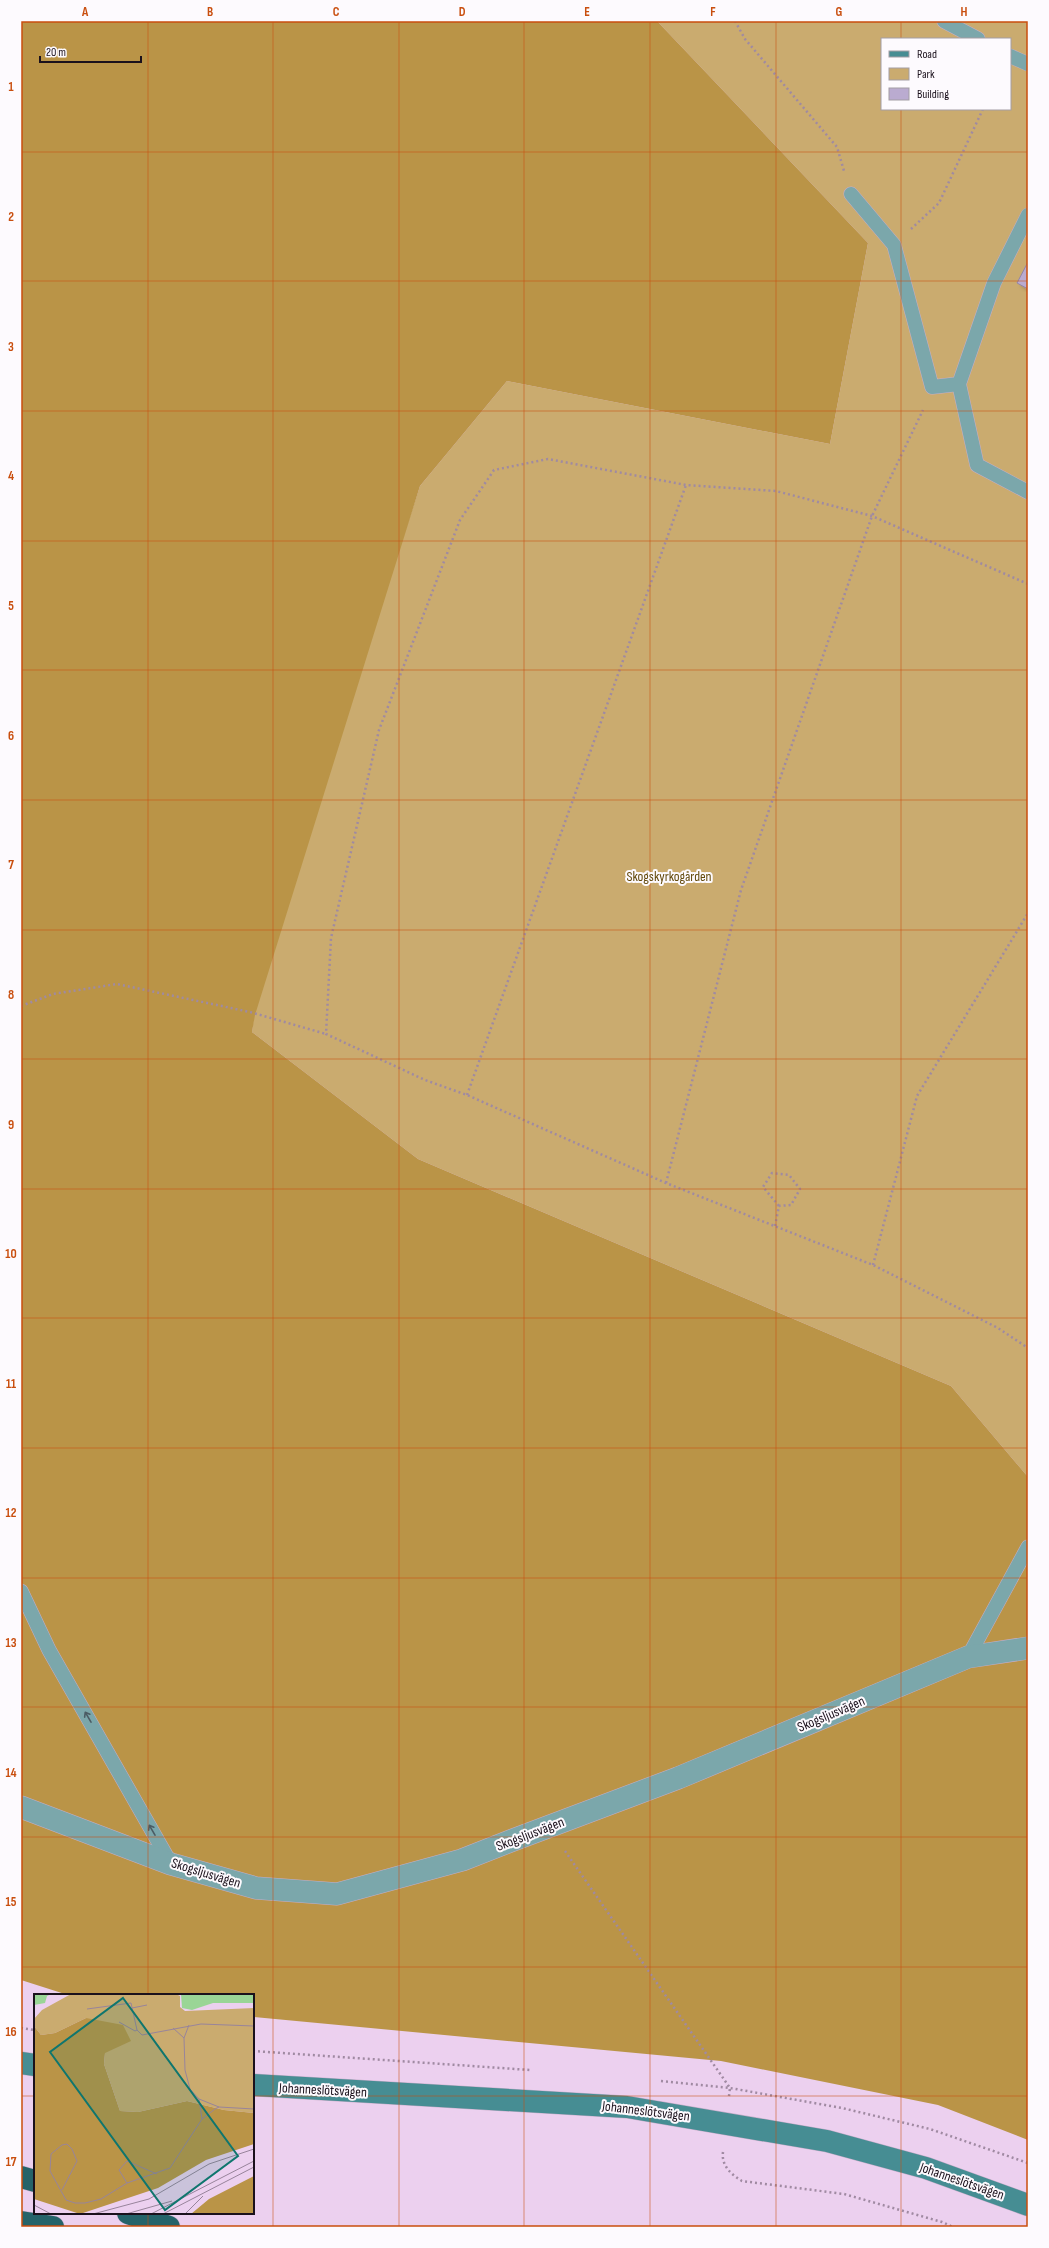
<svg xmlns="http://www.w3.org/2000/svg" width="1049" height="2248" viewBox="0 0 1049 2248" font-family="'Sofia Sans Condensed',sans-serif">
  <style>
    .green { fill: #caab6f; fill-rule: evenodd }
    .forest { fill: #ba9447 }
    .building { fill: #baabd0; stroke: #9284a6; filter: url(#shadow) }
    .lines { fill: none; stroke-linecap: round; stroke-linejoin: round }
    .service-casing { stroke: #c6aec9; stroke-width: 15 }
    .minor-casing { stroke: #c6aec9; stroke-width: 23 }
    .secondary-casing { stroke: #c6aec9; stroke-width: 23 }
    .motorway-casing { stroke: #c6aec9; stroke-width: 23 }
    .path { stroke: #a08aa2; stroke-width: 2.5; stroke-dasharray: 2 3; stroke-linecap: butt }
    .service { stroke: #7ba7ab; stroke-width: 14 }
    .minor { stroke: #7ba7ab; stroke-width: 22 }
    .secondary { stroke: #468d93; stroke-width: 22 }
    .motorway { stroke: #256369; stroke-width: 22 }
    .oneway { stroke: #4b5c64 }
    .grid { fill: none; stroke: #c94e0e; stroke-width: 1; stroke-opacity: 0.55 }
    .labels { text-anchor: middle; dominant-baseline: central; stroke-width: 4; stroke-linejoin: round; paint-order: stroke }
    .park-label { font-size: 14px; fill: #63490b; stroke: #fdfafe }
    .street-label { font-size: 14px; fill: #1b111c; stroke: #fdfafe }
    .inset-road { fill: none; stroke: #98849b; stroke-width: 1 }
    .view { fill: #0f766e; fill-opacity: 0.15; stroke: #0f766e; stroke-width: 2 }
    .inset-edge { fill: none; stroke: #1b111c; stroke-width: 2 }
    .neatline { fill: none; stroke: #c94e0e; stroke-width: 1.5 }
    .grid-label { font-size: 13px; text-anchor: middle; font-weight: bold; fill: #c94e0e }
  </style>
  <defs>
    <filter id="shadow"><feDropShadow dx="4.5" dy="2.5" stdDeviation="2" flood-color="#0004"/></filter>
  </defs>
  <rect width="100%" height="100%" fill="#ecd0ef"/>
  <path class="green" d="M 657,21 L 1028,21 L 1028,1477 L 951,1386 L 418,1159 L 252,1032 L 259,976 L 420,486 L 507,381 L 830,444 L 868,243 ZM 882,39 L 1010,39 L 1010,109 L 882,109 Z"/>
  <path class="forest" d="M 21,21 L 657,21 L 868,243 L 830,444 L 507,381 L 420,486 L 255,1015 L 252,1032 L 418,1159 L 951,1386 L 1028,1477 L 1028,2140 L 938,2105 L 721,2061 L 253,2017 L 253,1995 L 68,1995 L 21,1980 Z"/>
  <path class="building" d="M 1028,262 L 1028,289 L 1017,283 Z"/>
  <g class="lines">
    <g class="service-casing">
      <path id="service" d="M 944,21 L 978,39
        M 1010,56 L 1028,64
        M 851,194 L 894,245 L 932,387 L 959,384
        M 1028,215 L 994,283 L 959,384 L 977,465 L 1028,492
        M 21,1591 L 49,1650 L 171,1864
        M 968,1657 L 1028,1547"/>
    </g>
    <g class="minor-casing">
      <path id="minor" d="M 21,1807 L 171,1864 L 256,1888 L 337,1894 L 462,1860 L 513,1840 L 678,1778 L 968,1657 L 1028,1648"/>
    </g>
    <g class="secondary-casing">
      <path id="secondary" d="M 21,2063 L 35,2065
        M 253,2085 L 627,2107 L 827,2141 L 926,2168 L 1028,2205"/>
    </g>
    <g class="motorway-casing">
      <path id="motorway" d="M 21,2177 L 35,2181
        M 128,2213 L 169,2227
        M 21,2222 L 53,2227"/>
    </g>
    <path class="path" d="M 735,21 L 745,39 L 837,147 L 844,171
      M 911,229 L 939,203 L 983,109
      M 1028,584 L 872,516 L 776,491 L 686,485 L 548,459 L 494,470 L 460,520 L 379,730 L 331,938 L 326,1034 L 425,1080 L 467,1095 L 666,1183 L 873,1265 L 998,1328 L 1028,1348
      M 21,1006 L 53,994 L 117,984 L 250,1012 L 326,1034
      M 467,1095 L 686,485
      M 666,1183 L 741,890 L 872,516 L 923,410
      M 775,1226 L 779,1206 L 791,1205 L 800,1189 L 789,1175 L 772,1173 L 763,1187 L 779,1206
      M 873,1265 L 917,1096 L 1028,913
      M 565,1851 L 730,2088 L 729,2096
      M 21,2028 L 35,2030
      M 253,2051 L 530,2070
      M 661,2081 L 730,2088 L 842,2108 L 930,2129 L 1028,2163
      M 723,2152 C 721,2166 732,2175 742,2181 L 844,2194 L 942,2222 L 953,2227"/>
    <use href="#service" class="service"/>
    <use href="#minor" class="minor"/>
    <use href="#secondary" class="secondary"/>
    <use href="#motorway" class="motorway"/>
  </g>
  <defs><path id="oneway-shaft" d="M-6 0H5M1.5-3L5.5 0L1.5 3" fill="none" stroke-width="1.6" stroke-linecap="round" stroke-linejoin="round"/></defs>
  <g class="oneway">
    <use href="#oneway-shaft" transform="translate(88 1717) rotate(-120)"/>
    <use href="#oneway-shaft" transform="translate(152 1830) rotate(-120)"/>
  </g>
  <path class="grid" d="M 148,21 L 148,1995M 273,21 L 273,2227M 399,21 L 399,2227M 524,21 L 524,2227M 650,21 L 650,2227M 776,21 L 776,2227M 901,21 L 901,39M 901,109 L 901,2227M 21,152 L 1028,152M 21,281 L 1028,281M 21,411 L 1028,411M 21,541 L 1028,541M 21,670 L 1028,670M 21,800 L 1028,800M 21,930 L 1028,930M 21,1059 L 1028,1059M 21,1189 L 1028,1189M 21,1318 L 1028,1318M 21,1448 L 1028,1448M 21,1578 L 1028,1578M 21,1707 L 1028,1707M 21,1837 L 1028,1837M 21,1967 L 1028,1967M 21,2096 L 35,2096M 253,2096 L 1028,2096M 148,2213 L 148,2227"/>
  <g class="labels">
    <g class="park-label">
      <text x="669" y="876">Skogskyrkogården</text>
    </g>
    <g class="street-label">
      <text transform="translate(831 1714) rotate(-23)">Skogsljusvägen</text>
      <text transform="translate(530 1834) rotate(-21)">Skogsljusvägen</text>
      <text transform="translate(206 1873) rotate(17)">Skogsljusvägen</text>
      <text transform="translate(323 2090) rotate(3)">Johanneslötsvägen</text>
      <text transform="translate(646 2111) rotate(7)">Johanneslötsvägen</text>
      <text transform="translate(962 2181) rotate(19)">Johanneslötsvägen</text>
    </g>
  </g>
  <g transform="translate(34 1994)">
    <rect width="220" height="220" fill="#ecd0ef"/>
    <path d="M 37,0 L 142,0 L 146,2 L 146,13 L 151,17 L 220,14 L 220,119 L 190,116 L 153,107 L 104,118 L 86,117 L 70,70 L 71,59 L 52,24 L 21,39 L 7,41 L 0,32 L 0,25 L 8,16 Z" fill="#caab6f"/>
    <path d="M 52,24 L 89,31 L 97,47 L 71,59 L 70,70 L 86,117 L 104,118 L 153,107 L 190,116 L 220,119 L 220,150 L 172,166 L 124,194 L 46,220 L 0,205 L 0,32 L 7,41 L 21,39 ZM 220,182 L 220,220 L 157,220 L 175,205 Z" fill="#ba9447"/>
    <path d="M 0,0 L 17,0 L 13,2 L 11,9 L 0,11 ZM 147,0 L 220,0 L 220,9 L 179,9 L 158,16 L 148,14 Z" fill="#9ad596"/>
    <path class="inset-road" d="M 98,14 L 113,11M 53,15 L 97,9 L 103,36 L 108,41 L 167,30 L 220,32M 85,28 L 101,37 L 103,36M 155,31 L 150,44 L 151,76 L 156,95 L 165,105 L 168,125M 139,34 L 150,44M 165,105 L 185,113M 93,189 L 85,176 L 93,167 L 123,180M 28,196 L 43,167 L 38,155 L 33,150 L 28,151 L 17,160 L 16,177 L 32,206 L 41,209 L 51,209 L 67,205 L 93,189 L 136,174 L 168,125 L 181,115 L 185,113 L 220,115M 0,211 L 17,220M 59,220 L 115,205 L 175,170 L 220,155M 92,220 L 138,207M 117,220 L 220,167M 129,220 L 220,173M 151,220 L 169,202"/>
    <path class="view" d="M 89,4 L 204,162 L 131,216 L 16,58 Z"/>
    <rect width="220" height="220" class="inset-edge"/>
  </g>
  <rect width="1049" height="2248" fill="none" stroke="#fdfafe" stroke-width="44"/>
  <rect x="881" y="38" width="130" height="72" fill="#fdfafe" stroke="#a39da4"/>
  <rect x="889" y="51" width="20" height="6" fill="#468d93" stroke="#a39da4"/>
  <text x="917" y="58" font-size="12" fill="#1b111c">Road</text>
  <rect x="889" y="68" width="20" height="12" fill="#caab6f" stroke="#a39da4"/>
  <text x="917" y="78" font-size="12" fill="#1b111c">Park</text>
  <rect x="889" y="88" width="20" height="12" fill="#baabd0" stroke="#a39da4"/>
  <text x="917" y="98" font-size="12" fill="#1b111c">Building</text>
  <path d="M40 56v6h101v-6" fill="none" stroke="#1b111c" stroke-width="2"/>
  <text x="46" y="56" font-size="12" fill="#1b111c" stroke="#fdfafe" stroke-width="3" paint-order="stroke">20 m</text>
  <rect x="22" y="22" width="1005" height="2204" class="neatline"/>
  <g class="grid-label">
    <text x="85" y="16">A</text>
    <text x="210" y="16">B</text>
    <text x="336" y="16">C</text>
    <text x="462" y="16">D</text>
    <text x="587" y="16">E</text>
    <text x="713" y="16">F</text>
    <text x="839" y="16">G</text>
    <text x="964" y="16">H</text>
    <text x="11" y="91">1</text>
    <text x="11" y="221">2</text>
    <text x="11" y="351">3</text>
    <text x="11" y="480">4</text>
    <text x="11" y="610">5</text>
    <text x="11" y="740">6</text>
    <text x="11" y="869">7</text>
    <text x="11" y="999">8</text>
    <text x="11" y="1129">9</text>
    <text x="11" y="1258">10</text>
    <text x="11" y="1388">11</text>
    <text x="11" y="1517">12</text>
    <text x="11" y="1647">13</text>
    <text x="11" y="1777">14</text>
    <text x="11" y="1906">15</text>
    <text x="11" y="2036">16</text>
    <text x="11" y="2166">17</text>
  </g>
</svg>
